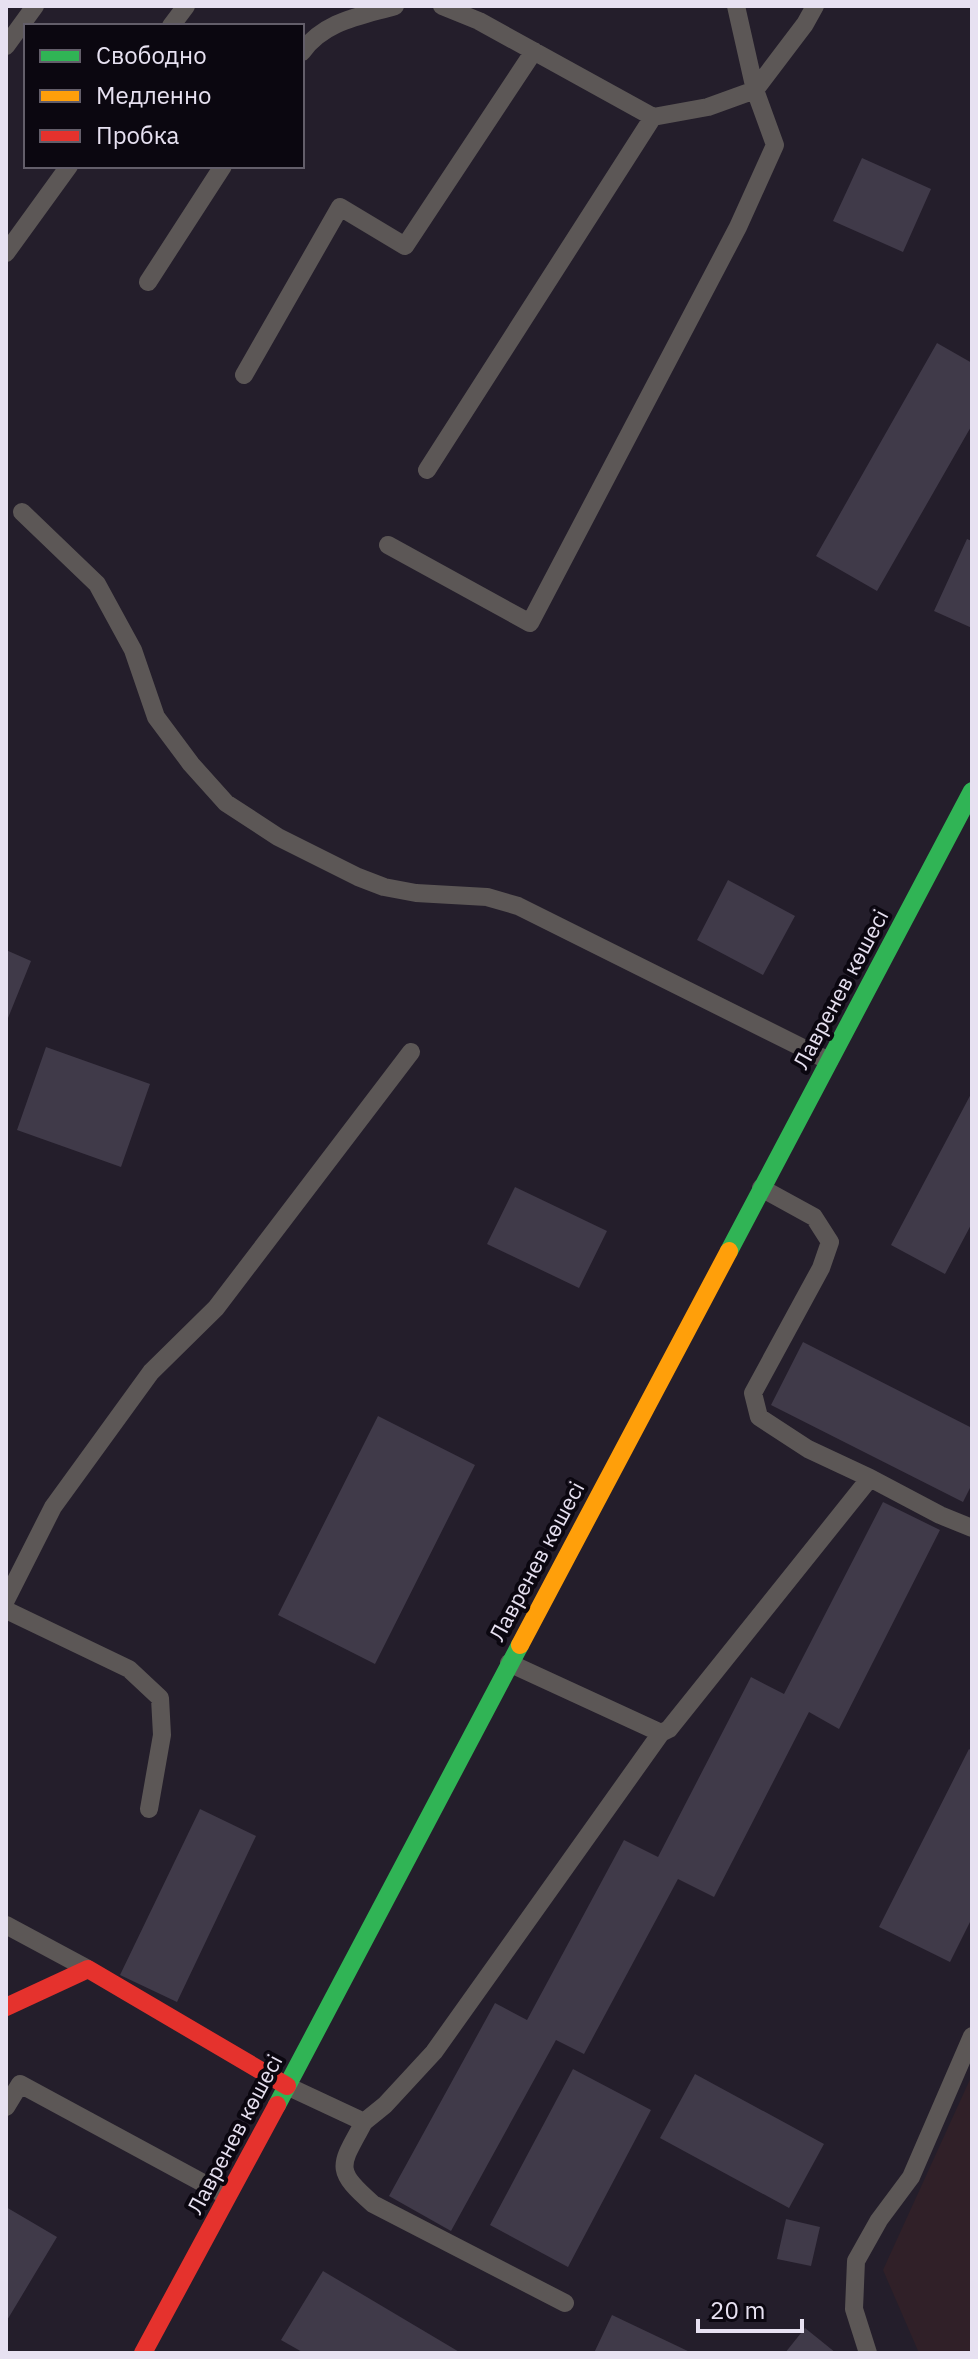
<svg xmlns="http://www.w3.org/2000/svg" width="978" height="2359" viewBox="0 0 978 2359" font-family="'IBM Plex Sans',sans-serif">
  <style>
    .education { fill: #302028 }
    .building { fill: #403a49 }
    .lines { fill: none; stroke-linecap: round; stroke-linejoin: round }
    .lane { stroke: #5c5756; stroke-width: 18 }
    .fast { stroke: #30b455; stroke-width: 18 }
    .slow { stroke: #ff9f0a; stroke-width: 18 }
    .jam { stroke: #e5322d; stroke-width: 18 }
    .labels { text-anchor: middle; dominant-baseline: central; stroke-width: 8; stroke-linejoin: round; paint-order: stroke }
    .street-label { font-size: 22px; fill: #e7e1f1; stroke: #0b0710 }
  </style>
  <rect width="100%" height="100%" fill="#241e2b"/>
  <path class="education" d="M 972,2075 L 972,2353 L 919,2353 L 883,2270 Z"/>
  <path class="building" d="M 862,158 L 931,189 L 903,252 L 833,221 Z
    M 937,343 L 972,363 L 972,425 L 877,591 L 816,556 Z
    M 967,539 L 972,541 L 972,628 L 934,611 Z
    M 728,880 L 795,916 L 763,975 L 697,940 Z
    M 6,950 L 31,961 L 6,1023 Z
    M 46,1047 L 150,1084 L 121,1167 L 17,1130 Z
    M 972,1092 L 972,1223 L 945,1274 L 891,1245 Z
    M 515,1187 L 607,1231 L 579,1288 L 487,1244 Z
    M 803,1342 L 972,1428 L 972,1484 L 963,1502 L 771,1405 Z
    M 378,1416 L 475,1465 L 375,1664 L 278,1615 Z
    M 883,1502 L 940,1530 L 839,1729 L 809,1712 L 714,1897 L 678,1879 L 584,2054 L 556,2040 L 451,2231 L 389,2196 L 495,2003 L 527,2020 L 624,1840 L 658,1857 L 751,1677 L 784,1694 Z
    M 969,1749 L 972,1751 L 972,1918 L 950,1962 L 879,1927 Z
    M 200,1809 L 256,1836 L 177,2002 L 120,1975 Z
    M 573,2069 L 651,2110 L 568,2267 L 490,2225 Z
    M 695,2074 L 824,2144 L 789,2208 L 660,2138 Z
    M 6,2207 L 57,2237 L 6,2322 Z
    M 786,2219 L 820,2227 L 811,2266 L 777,2259 Z
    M 323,2271 L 461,2353 L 304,2353 L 281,2340 Z
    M 612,2315 L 692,2353 L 594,2353 Z
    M 805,2328 L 836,2353 L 785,2353 Z"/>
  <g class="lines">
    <path class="lane" d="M 442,6 L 479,21 L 653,117 L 708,107 L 755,90 L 805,24 L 815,6
      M 171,26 L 186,6
      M 6,46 L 35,6
      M 302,52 C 324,21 361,16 395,6
      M 6,253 L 69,166
      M 148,282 L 223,166
      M 244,375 L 340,207 L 405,246 L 534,51
      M 427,470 L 653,117
      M 22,512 L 97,584 L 133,650 L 156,717 L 191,764 L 226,803 L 278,837 L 358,877 L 384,887 L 416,893 L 487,897 L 518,906 L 829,1061
      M 388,545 L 530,623 L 738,227 L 775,145 L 755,90 L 736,6
      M 761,1188 L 814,1217 L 830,1242 L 821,1268 L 753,1393 L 759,1417 L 808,1449 L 870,1478
      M 6,1600 L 53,1507 L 151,1372 L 216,1308 L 411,1052
      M 6,1610 L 129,1669 L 160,1698 L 162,1735 L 149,1809
      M 509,1663 L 661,1733 L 669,1729 L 870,1478 L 940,1515 L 972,1528
      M 6,1925 L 86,1968
      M 287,2086 L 364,2122 L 385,2105 L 434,2052 L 661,1733
      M 6,2107 L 20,2084 L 227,2196
      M 364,2122 C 340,2166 333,2169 373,2204 L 565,2303
      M 868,2353 L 854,2309 L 856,2261 L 879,2220 L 911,2177 L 972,2036"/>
    <path class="fast" d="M 729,1251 L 972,791
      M 277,2105 L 520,1645"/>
    <path class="slow" d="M 520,1645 L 729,1251"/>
    <path class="jam" d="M 6,2007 L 88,1969 L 287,2086
      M 143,2353 L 277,2105"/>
  </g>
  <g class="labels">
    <g class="street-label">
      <text transform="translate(840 989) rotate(-62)">Лавренев көшесі</text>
      <text transform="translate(536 1561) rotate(-62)">Лавренев көшесі</text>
      <text transform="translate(234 2134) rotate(-62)">Лавренев көшесі</text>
    </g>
  </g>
  <rect width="978" height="2359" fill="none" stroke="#e7e1f1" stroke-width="16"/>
  <rect x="24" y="24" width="280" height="144" fill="#0b0710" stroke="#635e6a" stroke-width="2"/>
  <rect x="40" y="50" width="40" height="12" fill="#30b455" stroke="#635e6a" stroke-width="2"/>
  <text x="96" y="64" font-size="24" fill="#e7e1f1">Свободно</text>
  <rect x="40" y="90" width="40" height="12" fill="#ff9f0a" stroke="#635e6a" stroke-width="2"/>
  <text x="96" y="104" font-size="24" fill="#e7e1f1">Медленно</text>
  <rect x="40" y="130" width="40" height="12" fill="#e5322d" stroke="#635e6a" stroke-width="2"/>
  <text x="96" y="144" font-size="24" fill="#e7e1f1">Пробка</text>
  <path d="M698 2319v12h104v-12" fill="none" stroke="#e7e1f1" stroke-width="4"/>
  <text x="710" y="2319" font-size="24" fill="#e7e1f1" stroke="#0b0710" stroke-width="6" paint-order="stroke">20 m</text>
</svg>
